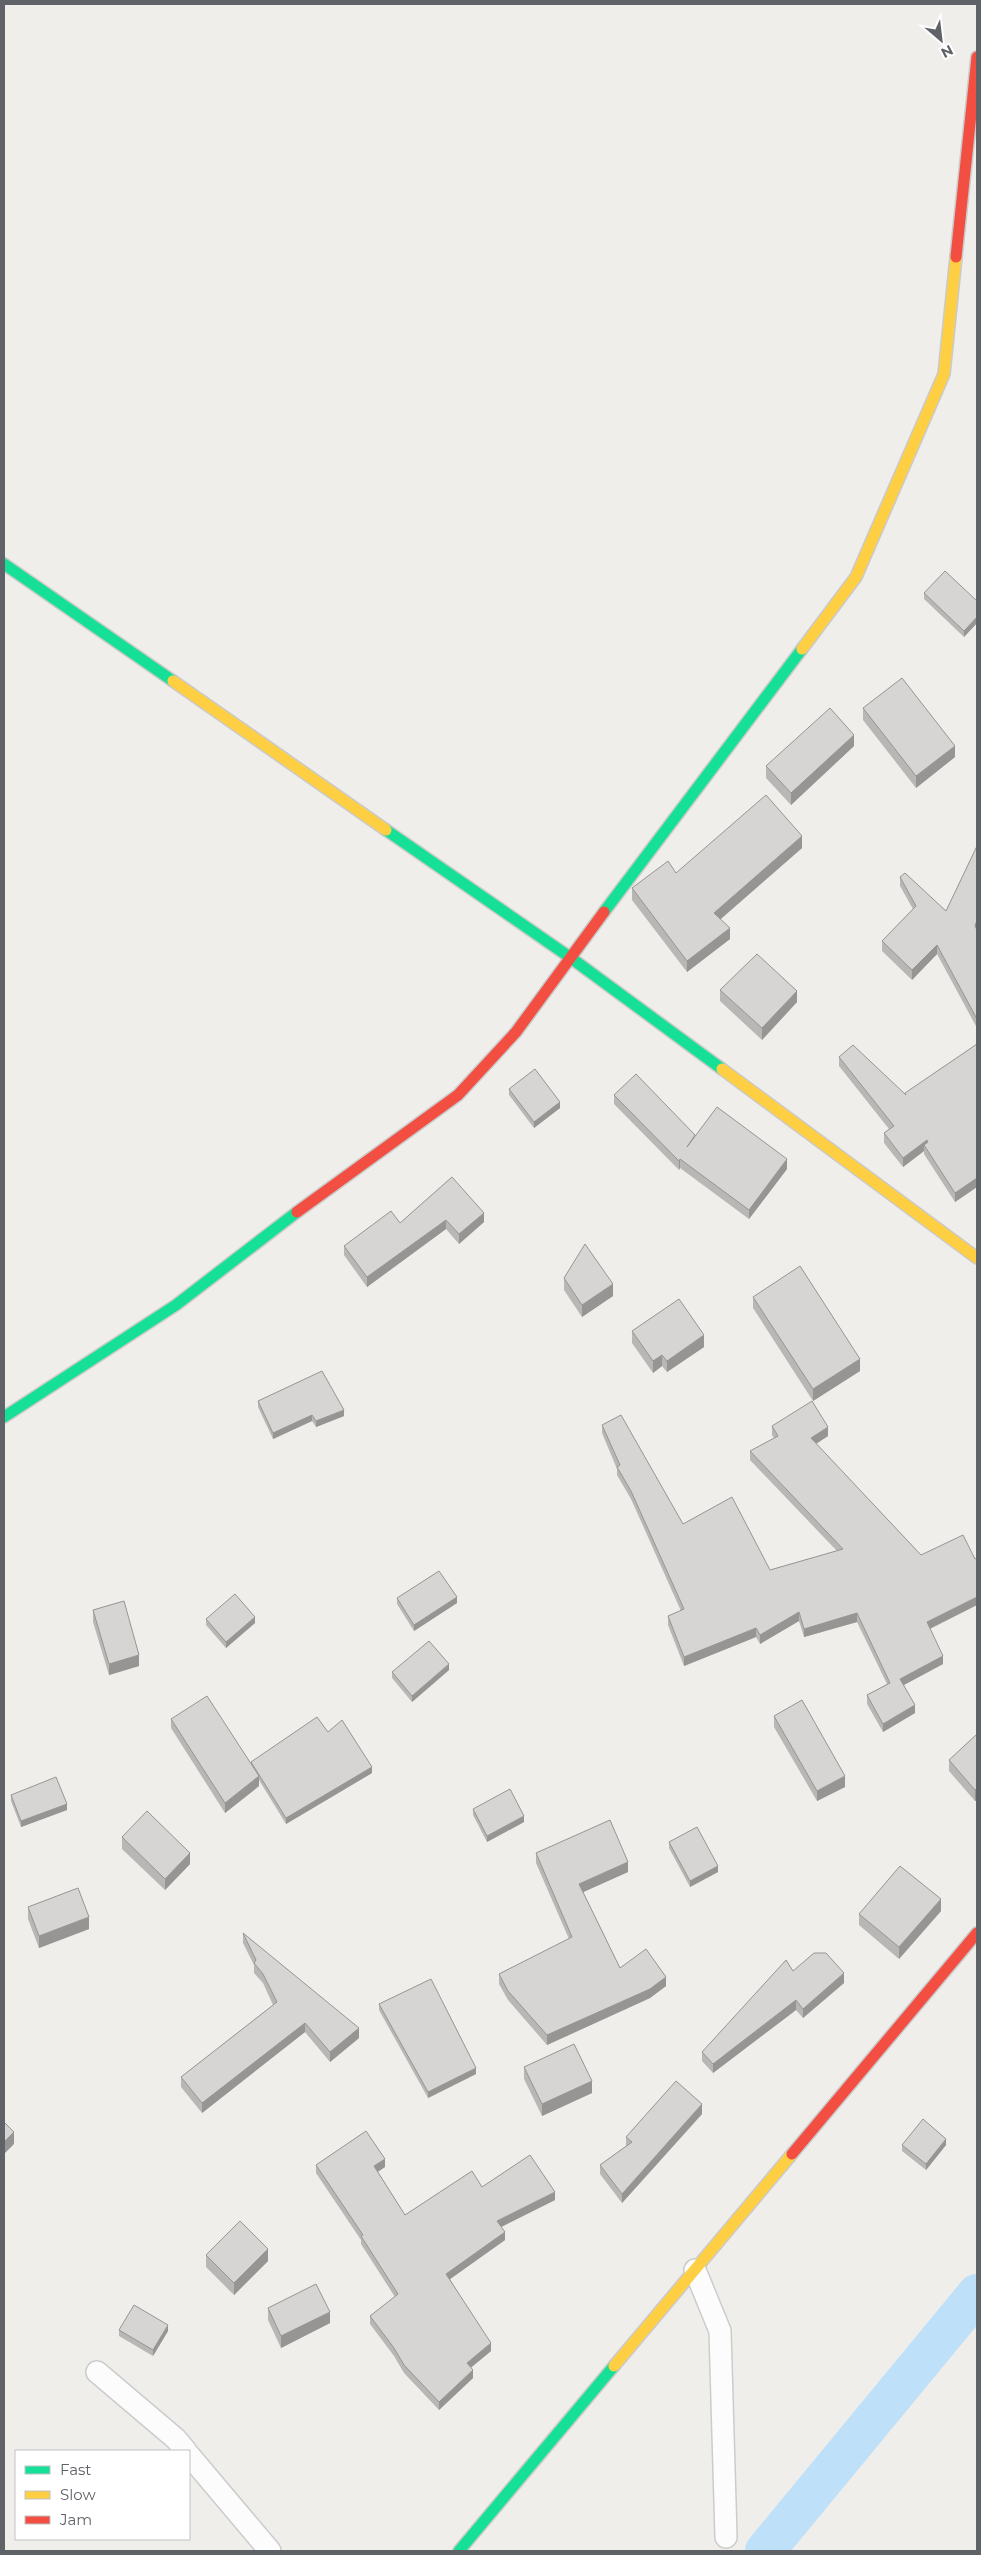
<svg xmlns="http://www.w3.org/2000/svg" width="981" height="2555" viewBox="0 0 981 2555" font-family="Montserrat,sans-serif">
  <style>
    .lines { fill: none; stroke-linecap: round; stroke-linejoin: round }
    .canal { stroke: #bfe0f9; stroke-width: 40 }
    .lane-casing { stroke: #cbcccc; stroke-width: 24 }
    .fast-casing { stroke: #cacacb; stroke-width: 14 }
    .slow-casing { stroke: #cacacb; stroke-width: 14 }
    .jam-casing { stroke: #cacacb; stroke-width: 14 }
    .lane { stroke: #fdfcfc; stroke-width: 21 }
    .fast { stroke: #16e098; stroke-width: 11 }
    .slow { stroke: #ffcf43; stroke-width: 11 }
    .jam { stroke: #f24e42; stroke-width: 11 }
    .wall { fill: #b8b7b5 }
    .shaded-wall { fill: #969594 }
    .building { fill: #d6d5d3; stroke: #969594 }
  </style>
  <rect width="100%" height="100%" fill="#efeeea"/>
  <g class="lines">
    <path class="canal" d="M 765,2551 L 977,2294"/>
    <g class="lane-casing">
      <path id="lane" d="M 695,2270 L 720,2331 L 726,2537
        M 97,2372 L 176,2439 L 186,2451
        M 189,2455 L 270,2551"/>
    </g>
    <g class="fast-casing">
      <path id="fast" d="M 4,564 L 173,681
        M 386,830 L 571,958 L 722,1069
        M 604,912 L 802,649
        M 4,1417 L 176,1305 L 297,1212
        M 459,2551 L 614,2366"/>
    </g>
    <g class="slow-casing">
      <path id="slow" d="M 802,649 L 856,577 L 944,374 L 956,257
        M 173,681 L 386,830
        M 722,1069 L 977,1258
        M 614,2366 L 792,2154"/>
    </g>
    <g class="jam-casing">
      <path id="jam" d="M 956,257 L 977,57
        M 297,1212 L 458,1095 L 516,1032 L 604,912
        M 792,2154 L 977,1933"/>
    </g>
    <use href="#lane" class="lane"/>
    <use href="#fast" class="fast"/>
    <use href="#slow" class="slow"/>
    <use href="#jam" class="jam"/>
  </g>
  <path class="wall" d="M 924,593 L 977,601 L 977,623 L 964,637 L 924,599 Z
    M 863,708 L 955,757 L 916,788 L 863,720 Z
    M 854,746 L 791,805 L 766,778 L 766,766 Z
    M 977,846 L 977,1028 L 937,954 L 912,980 L 882,951 L 882,941 L 913,909 L 900,886 L 900,877 L 946,911 Z
    M 802,848 L 720,919 L 730,939 L 687,972 L 632,900 L 632,888 L 676,873 Z
    M 720,990 L 797,1002 L 762,1040 L 720,1001 Z
    M 977,1044 L 977,1187 L 955,1202 L 924,1154 L 924,1151 L 903,1167 L 884,1143 L 884,1133 L 889,1129 L 839,1066 L 839,1057 L 905,1094 Z
    M 509,1089 L 560,1108 L 534,1128 L 509,1095 Z
    M 614,1095 L 695,1137 L 787,1169 L 749,1219 L 680,1168 L 679,1170 L 614,1104 Z
    M 452,1177 L 484,1222 L 459,1244 L 446,1229 L 367,1287 L 344,1255 L 344,1246 L 400,1223 Z
    M 564,1278 L 613,1296 L 582,1317 L 564,1290 Z
    M 753,1297 L 860,1371 L 813,1401 L 753,1308 Z
    M 632,1331 L 704,1347 L 667,1372 L 662,1366 L 653,1373 L 632,1343 Z
    M 258,1401 L 344,1416 L 316,1427 L 312,1421 L 273,1439 L 258,1407 Z
    M 602,1425 L 683,1524 L 770,1570 L 837,1551 L 750,1460 L 750,1451 L 774,1438 L 772,1435 L 772,1426 L 828,1436 L 816,1444 L 921,1555 L 975,1559 L 977,1558 L 977,1605 L 930,1629 L 943,1664 L 904,1685 L 915,1713 L 883,1732 L 867,1704 L 867,1695 L 887,1684 L 857,1622 L 804,1637 L 799,1621 L 760,1644 L 756,1637 L 684,1666 L 668,1625 L 668,1616 L 681,1611 L 631,1499 L 617,1475 L 617,1469 L 602,1433 Z
    M 397,1598 L 457,1603 L 414,1631 L 397,1604 Z
    M 93,1610 L 139,1666 L 109,1675 L 93,1622 Z
    M 206,1619 L 255,1623 L 226,1648 L 206,1625 Z
    M 449,1670 L 412,1702 L 392,1678 L 392,1672 Z
    M 774,1716 L 845,1787 L 817,1801 L 774,1727 Z
    M 171,1719 L 251,1764 L 251,1762 L 328,1732 L 372,1773 L 286,1824 L 259,1780 L 259,1786 L 225,1813 L 171,1728 Z
    M 977,1734 L 977,1800 L 975,1801 L 949,1771 L 949,1760 Z
    M 11,1795 L 67,1810 L 21,1827 L 11,1801 Z
    M 473,1809 L 524,1822 L 487,1842 L 473,1815 Z
    M 122,1837 L 190,1864 L 165,1890 L 122,1849 Z
    M 669,1842 L 718,1872 L 690,1887 L 669,1848 Z
    M 536,1853 L 628,1872 L 583,1892 L 620,1968 L 666,1986 L 650,1998 L 547,2045 L 508,2000 L 499,1984 L 499,1974 L 569,1939 L 536,1863 Z
    M 28,1907 L 89,1929 L 39,1948 L 28,1919 Z
    M 941,1911 L 899,1959 L 859,1925 L 859,1914 Z
    M 243,1933 L 359,2038 L 330,2062 L 305,2032 L 202,2113 L 181,2087 L 181,2077 L 273,2005 L 263,1983 L 254,1973 L 254,1965 L 243,1943 Z
    M 793,1971 L 844,1983 L 803,2018 L 796,2010 L 713,2073 L 702,2061 L 702,2052 Z
    M 379,2004 L 476,2074 L 428,2098 L 379,2010 Z
    M 524,2067 L 592,2093 L 542,2116 L 524,2079 Z
    M 702,2114 L 622,2203 L 600,2174 L 600,2165 L 626,2146 L 626,2137 Z
    M 902,2145 L 946,2145 L 926,2170 L 902,2151 Z
    M 316,2165 L 385,2167 L 378,2172 L 405,2215 L 482,2187 L 555,2200 L 501,2227 L 505,2240 L 450,2279 L 491,2351 L 471,2367 L 473,2378 L 439,2410 L 404,2373 L 394,2356 L 370,2324 L 370,2316 L 395,2297 L 361,2244 L 361,2240 L 316,2173 Z
    M 206,2255 L 268,2261 L 234,2295 L 206,2267 Z
    M 268,2308 L 330,2323 L 281,2348 L 268,2320 Z
    M 119,2330 L 168,2331 L 153,2356 L 119,2336 Z"/>
  <path class="shaded-wall" d="M 977,617 L 977,623 L 964,637 L 964,631 Z
    M 854,735 L 854,746 L 791,805 L 791,793 Z
    M 955,746 L 955,757 L 916,788 L 916,776 Z
    M 802,836 L 802,848 L 714,925 L 714,913 Z
    M 977,920 L 977,929 L 975,935 L 975,926 Z
    M 730,928 L 730,939 L 687,972 L 687,961 Z
    M 937,945 L 937,954 L 912,980 L 912,970 Z
    M 797,991 L 797,1002 L 762,1040 L 762,1028 Z
    M 560,1102 L 560,1108 L 534,1128 L 534,1122 Z
    M 927,1140 L 927,1149 L 924,1145 L 924,1151 L 903,1167 L 903,1158 Z
    M 680,1159 L 680,1168 L 679,1170 L 679,1161 Z
    M 787,1159 L 787,1169 L 749,1219 L 749,1210 Z
    M 977,1178 L 977,1187 L 955,1202 L 955,1193 Z
    M 484,1213 L 484,1222 L 459,1244 L 459,1234 Z
    M 446,1220 L 446,1229 L 367,1287 L 367,1277 Z
    M 613,1284 L 613,1296 L 582,1317 L 582,1305 Z
    M 704,1335 L 704,1347 L 667,1372 L 667,1361 Z
    M 662,1355 L 662,1366 L 653,1373 L 653,1361 Z
    M 860,1359 L 860,1371 L 813,1401 L 813,1389 Z
    M 344,1410 L 344,1416 L 316,1427 L 316,1421 Z
    M 312,1415 L 312,1421 L 273,1439 L 273,1433 Z
    M 828,1427 L 828,1436 L 811,1447 L 811,1438 Z
    M 457,1597 L 457,1603 L 414,1631 L 414,1625 Z
    M 977,1597 L 977,1605 L 927,1630 L 927,1622 Z
    M 799,1612 L 799,1621 L 760,1644 L 760,1635 Z
    M 857,1613 L 857,1622 L 804,1637 L 804,1629 Z
    M 255,1617 L 255,1623 L 226,1648 L 226,1642 Z
    M 756,1628 L 756,1637 L 684,1666 L 684,1657 Z
    M 139,1655 L 139,1666 L 109,1675 L 109,1664 Z
    M 943,1656 L 943,1664 L 900,1687 L 900,1679 Z
    M 449,1664 L 449,1670 L 412,1702 L 412,1696 Z
    M 915,1705 L 915,1713 L 883,1732 L 883,1724 Z
    M 372,1767 L 372,1773 L 286,1824 L 286,1818 Z
    M 259,1776 L 259,1786 L 225,1813 L 225,1803 Z
    M 845,1776 L 845,1787 L 817,1801 L 817,1791 Z
    M 977,1788 L 977,1800 L 975,1801 L 975,1790 Z
    M 67,1804 L 67,1810 L 21,1827 L 21,1821 Z
    M 524,1816 L 524,1822 L 487,1842 L 487,1836 Z
    M 190,1853 L 190,1864 L 165,1890 L 165,1879 Z
    M 628,1862 L 628,1872 L 579,1894 L 579,1884 Z
    M 718,1866 L 718,1872 L 690,1887 L 690,1881 Z
    M 941,1899 L 941,1911 L 899,1959 L 899,1947 Z
    M 89,1917 L 89,1929 L 39,1948 L 39,1936 Z
    M 844,1973 L 844,1983 L 803,2018 L 803,2009 Z
    M 666,1977 L 666,1986 L 650,1998 L 547,2045 L 547,2035 Z
    M 796,2000 L 796,2010 L 713,2073 L 713,2064 Z
    M 305,2023 L 305,2032 L 202,2113 L 202,2103 Z
    M 359,2028 L 359,2038 L 330,2062 L 330,2052 Z
    M 476,2068 L 476,2074 L 428,2098 L 428,2092 Z
    M 592,2081 L 592,2093 L 542,2116 L 542,2104 Z
    M 702,2104 L 702,2114 L 622,2203 L 622,2194 Z
    M 14,2132 L 14,2144 L 4,2154 L 4,2142 Z
    M 946,2139 L 946,2145 L 926,2170 L 926,2164 Z
    M 385,2159 L 385,2167 L 374,2174 L 374,2166 Z
    M 555,2192 L 555,2200 L 497,2229 L 497,2221 Z
    M 505,2232 L 505,2240 L 446,2282 L 446,2274 Z
    M 268,2249 L 268,2261 L 234,2295 L 234,2283 Z
    M 330,2312 L 330,2323 L 281,2348 L 281,2336 Z
    M 168,2325 L 168,2331 L 153,2356 L 153,2350 Z
    M 491,2343 L 491,2351 L 467,2371 L 467,2363 Z
    M 473,2370 L 473,2378 L 439,2410 L 439,2402 Z"/>
  <path class="building" d="M 945,571 L 977,601 L 977,617 L 964,631 L 924,593 Z
    M 902,678 L 955,746 L 916,776 L 863,708 Z
    M 830,708 L 854,735 L 791,793 L 766,766 Z
    M 766,795 L 802,836 L 714,913 L 730,928 L 687,961 L 632,888 L 668,861 L 676,873 Z
    M 977,846 L 977,920 L 975,926 L 977,930 L 977,1019 L 937,945 L 912,970 L 882,941 L 916,906 L 900,877 L 905,873 L 946,911 Z
    M 757,954 L 797,991 L 762,1028 L 720,990 Z
    M 977,1044 L 977,1178 L 955,1193 L 924,1145 L 928,1142 L 927,1140 L 903,1158 L 884,1133 L 894,1126 L 839,1057 L 853,1045 L 906,1095 L 905,1093 Z
    M 535,1069 L 560,1102 L 534,1122 L 509,1089 Z
    M 636,1074 L 695,1135 L 687,1147 L 717,1107 L 787,1159 L 749,1210 L 680,1159 L 679,1161 L 614,1095 Z
    M 452,1177 L 484,1213 L 459,1234 L 446,1220 L 367,1277 L 344,1246 L 391,1211 L 400,1223 Z
    M 585,1244 L 613,1284 L 582,1305 L 564,1278 Z
    M 800,1266 L 860,1359 L 813,1389 L 753,1297 Z
    M 679,1299 L 704,1335 L 667,1361 L 662,1355 L 653,1361 L 632,1331 Z
    M 322,1371 L 344,1410 L 316,1421 L 312,1415 L 273,1433 L 258,1401 Z
    M 812,1401 L 828,1427 L 811,1438 L 921,1555 L 963,1535 L 975,1559 L 977,1558 L 977,1597 L 927,1622 L 943,1656 L 900,1679 L 915,1705 L 883,1724 L 867,1695 L 890,1683 L 857,1613 L 804,1629 L 799,1612 L 760,1635 L 756,1628 L 684,1657 L 668,1616 L 684,1609 L 631,1491 L 617,1467 L 620,1465 L 602,1425 L 621,1415 L 683,1524 L 732,1497 L 770,1570 L 843,1549 L 750,1451 L 778,1436 L 772,1426 Z
    M 439,1571 L 457,1597 L 414,1625 L 397,1598 Z
    M 235,1594 L 255,1617 L 226,1642 L 206,1619 Z
    M 124,1601 L 139,1655 L 109,1664 L 93,1610 Z
    M 429,1641 L 449,1664 L 412,1696 L 392,1672 Z
    M 207,1696 L 259,1776 L 225,1803 L 171,1719 Z
    M 802,1700 L 845,1776 L 817,1791 L 774,1716 Z
    M 317,1717 L 328,1732 L 342,1720 L 372,1767 L 286,1818 L 251,1762 Z
    M 977,1734 L 977,1788 L 975,1790 L 949,1760 Z
    M 56,1777 L 67,1804 L 21,1821 L 11,1795 Z
    M 510,1789 L 524,1816 L 487,1836 L 473,1809 Z
    M 147,1811 L 190,1853 L 165,1879 L 122,1837 Z
    M 610,1820 L 628,1862 L 579,1884 L 620,1968 L 646,1949 L 666,1977 L 650,1989 L 547,2035 L 508,1991 L 499,1974 L 572,1937 L 536,1853 Z
    M 697,1827 L 718,1866 L 690,1881 L 669,1842 Z
    M 900,1866 L 941,1899 L 899,1947 L 859,1914 Z
    M 78,1888 L 89,1917 L 39,1936 L 28,1907 Z
    M 243,1933 L 359,2028 L 330,2052 L 305,2023 L 202,2103 L 181,2077 L 277,2002 L 263,1974 L 254,1963 L 256,1960 Z
    M 814,1953 L 826,1953 L 844,1973 L 803,2009 L 796,2000 L 713,2064 L 702,2052 L 786,1960 L 793,1971 Z
    M 431,1979 L 476,2068 L 428,2092 L 379,2004 Z
    M 574,2044 L 592,2081 L 542,2104 L 524,2067 Z
    M 676,2081 L 702,2104 L 622,2194 L 600,2165 L 632,2142 L 626,2137 Z
    M 923,2119 L 946,2139 L 926,2164 L 902,2145 Z
    M 4,2122 L 14,2132 L 4,2142 Z
    M 366,2131 L 385,2159 L 374,2166 L 405,2215 L 472,2171 L 482,2187 L 530,2155 L 555,2192 L 497,2221 L 505,2232 L 446,2274 L 491,2343 L 467,2363 L 473,2370 L 439,2402 L 404,2365 L 394,2348 L 370,2316 L 398,2294 L 361,2236 L 363,2235 L 316,2165 Z
    M 240,2221 L 268,2249 L 234,2283 L 206,2255 Z
    M 316,2284 L 330,2312 L 281,2336 L 268,2308 Z
    M 134,2305 L 168,2325 L 153,2350 L 119,2330 Z"/>
  <rect width="981" height="2555" fill="none" stroke="#5f6368" stroke-width="10"/>
  <rect x="15" y="2450" width="175" height="90" fill="#ffffff" stroke="#bfc1c3"/>
  <rect x="25" y="2466" width="25" height="8" fill="#16e098" stroke="#bfc1c3"/>
  <text x="60" y="2475" font-size="15" fill="#5f6368">Fast</text>
  <rect x="25" y="2491" width="25" height="8" fill="#ffcf43" stroke="#bfc1c3"/>
  <text x="60" y="2500" font-size="15" fill="#5f6368">Slow</text>
  <rect x="25" y="2516" width="25" height="8" fill="#f24e42" stroke="#bfc1c3"/>
  <text x="60" y="2525" font-size="15" fill="#5f6368">Jam</text>
  <g transform="translate(941 40) rotate(152)" stroke="#ffffff" stroke-width="4" paint-order="stroke">
  <path d="M0-4L9 19L0 12L-9 19Z" fill="#5f6368"/>
  <text y="-8" font-size="14" font-weight="bold" text-anchor="middle" fill="#5f6368">N</text>
  </g>
</svg>
